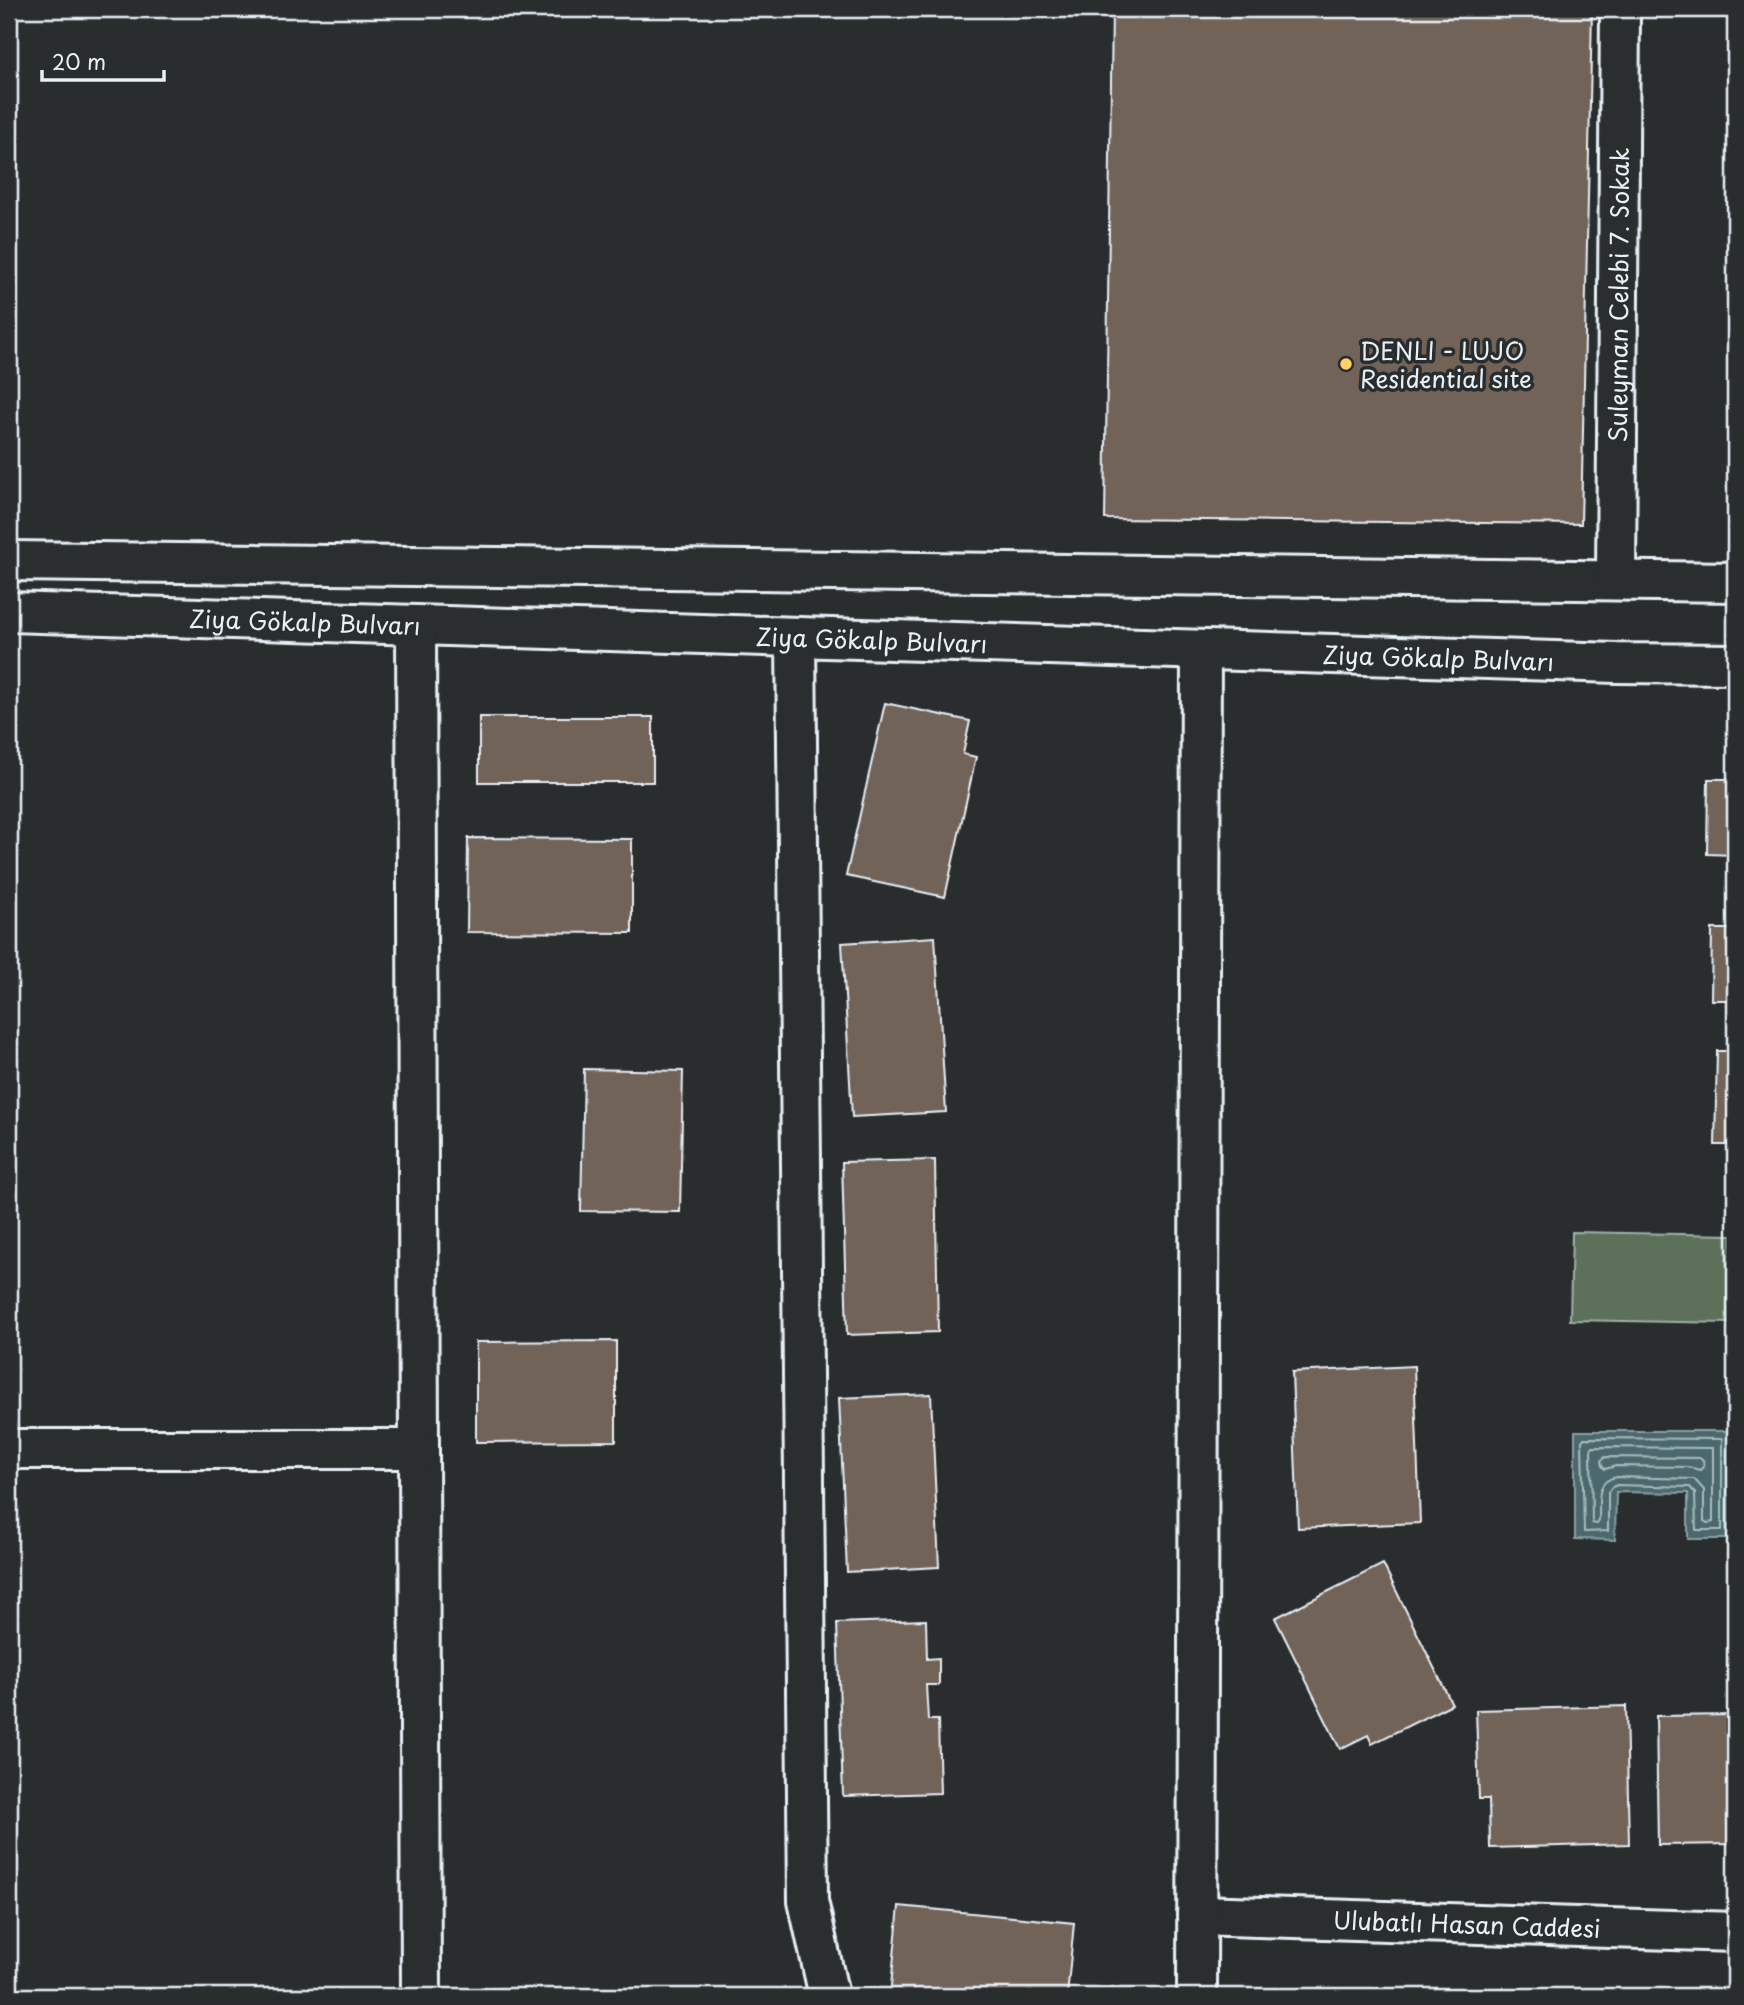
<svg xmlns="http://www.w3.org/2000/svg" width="1744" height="2005" viewBox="0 0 1744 2005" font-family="'Playpen Sans',sans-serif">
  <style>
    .green { fill: #5c705a; stroke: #a2b0a9; stroke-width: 2 }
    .water { fill: #4b696d; stroke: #8a9fa5; stroke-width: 2 }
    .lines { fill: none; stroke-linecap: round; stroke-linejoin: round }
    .shore { stroke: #a9bbc0; stroke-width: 2 }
    .building { fill: #726358; stroke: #e8f1f8; stroke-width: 2 }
    .minor-casing { stroke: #e8f1f8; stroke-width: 44 }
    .minor { stroke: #2a2d2e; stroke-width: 38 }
    .poi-dot { fill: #ffd166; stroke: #2a2d2e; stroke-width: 2.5 }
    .labels { text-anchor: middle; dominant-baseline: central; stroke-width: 7; stroke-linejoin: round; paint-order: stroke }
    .street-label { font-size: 24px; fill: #e8f1f8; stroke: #2a2d2e }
    .poi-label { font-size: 24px; fill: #e8f1f8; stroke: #2a2d2e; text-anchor: start }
  </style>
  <rect width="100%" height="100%" fill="#2a2d2e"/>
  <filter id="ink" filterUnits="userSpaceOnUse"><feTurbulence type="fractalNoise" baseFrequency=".0143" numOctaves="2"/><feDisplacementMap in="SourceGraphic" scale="14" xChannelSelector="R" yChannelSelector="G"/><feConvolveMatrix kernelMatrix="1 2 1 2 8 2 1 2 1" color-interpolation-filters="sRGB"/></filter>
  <g filter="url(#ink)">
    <path class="green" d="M 1572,1232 L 1732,1235 L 1730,1323 L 1570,1320 Z"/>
    <path class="water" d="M 1575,1431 L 1730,1431 L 1729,1539 L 1688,1539 L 1688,1493 L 1616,1492 L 1615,1540 L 1575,1539 Z"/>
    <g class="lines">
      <path class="shore" d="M 1584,1438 L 1722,1439 L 1722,1530 L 1696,1530 L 1695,1493 L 1690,1487 L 1617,1485 L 1612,1487 L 1608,1492 L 1608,1531 L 1584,1532 L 1582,1441 Z
        M 1593,1447 L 1713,1448 L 1713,1522 L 1707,1523 L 1704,1521 L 1704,1490 L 1694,1479 L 1617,1477 C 1594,1480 1600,1503 1599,1521 L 1597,1524 L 1592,1523 L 1591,1450 Z
        M 1605,1457 L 1701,1458 L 1703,1460 L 1704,1466 L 1700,1470 L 1688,1467 L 1616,1466 L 1605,1469 L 1602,1466 L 1601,1461 Z"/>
    </g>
    <path class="building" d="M 1112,9 L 1592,9 L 1581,524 L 1105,519 Z
      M 885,703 L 970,721 L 963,754 L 976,757 L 945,897 L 846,876 Z
      M 479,717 L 653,717 L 653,782 L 479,782 Z
      M 1732,757 L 1735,757 L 1735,855 L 1707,854 L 1708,779 L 1732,779 Z
      M 468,838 L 632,839 L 632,933 L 467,932 Z
      M 1712,929 L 1735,929 L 1735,1000 L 1711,1000 Z
      M 935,937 L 946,1112 L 852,1117 L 842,943 Z
      M 1717,1051 L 1735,1051 L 1735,1145 L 1715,1145 Z
      M 584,1069 L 683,1071 L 680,1212 L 581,1211 Z
      M 935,1160 L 938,1332 L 847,1335 L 842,1162 Z
      M 616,1341 L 616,1441 L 476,1442 L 476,1342 Z
      M 1414,1366 L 1420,1523 L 1298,1528 L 1292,1372 Z
      M 931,1394 L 939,1567 L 847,1572 L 839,1398 Z
      M 1383,1564 L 1452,1704 L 1372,1744 L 1368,1735 L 1340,1749 L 1275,1618 Z
      M 926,1620 L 927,1659 L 939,1658 L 939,1685 L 926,1685 L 928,1720 L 938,1720 L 940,1793 L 843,1796 L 837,1623 Z
      M 1626,1706 L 1629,1844 L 1490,1848 L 1489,1799 L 1479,1799 L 1476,1710 Z
      M 1735,1715 L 1735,1844 L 1658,1845 L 1656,1716 Z
      M 899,1906 L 1074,1923 L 1067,1996 L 890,1996 Z"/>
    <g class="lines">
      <g class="minor-casing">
        <g id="minor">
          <path d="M 9,561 L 1735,582"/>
          <path id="s1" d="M 1616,580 L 1620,9"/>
          <path id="s2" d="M 9,612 L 1617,663 L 1735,664"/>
          <path d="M 416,625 L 421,1996"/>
          <path d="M 796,637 L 808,1901 L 829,1996"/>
          <path d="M 9,1449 L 419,1449"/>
          <path id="s3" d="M 1197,1915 L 1735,1932"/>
          <path d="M 1197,1996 L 1201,650"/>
        </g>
      </g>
      <use href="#minor" class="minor"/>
    </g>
  </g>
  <circle class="poi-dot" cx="1346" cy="364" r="7"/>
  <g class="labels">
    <g class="street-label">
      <text stroke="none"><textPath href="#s1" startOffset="285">Suleyman Celebi 7. Sokak</textPath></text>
      <text stroke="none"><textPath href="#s2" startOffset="296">Ziya Gökalp Bulvarı</textPath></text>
      <text stroke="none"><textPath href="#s2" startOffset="863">Ziya Gökalp Bulvarı</textPath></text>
      <text stroke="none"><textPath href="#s2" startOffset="1430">Ziya Gökalp Bulvarı</textPath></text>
      <text stroke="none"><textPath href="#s3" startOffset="270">Ulubatlı Hasan Caddesi</textPath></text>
    </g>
    <g class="poi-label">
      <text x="1360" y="350">DENLI - LUJO<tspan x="1360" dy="28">Residential site</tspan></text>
    </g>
  </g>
  <rect width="1744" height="2005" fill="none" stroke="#2a2d2e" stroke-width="35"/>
  <rect x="18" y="18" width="1709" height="1970" fill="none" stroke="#e8f1f8" stroke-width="2.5" filter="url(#ink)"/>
  <path d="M42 70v10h122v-10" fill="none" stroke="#e8f1f8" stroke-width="3.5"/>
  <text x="52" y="70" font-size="21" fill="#e8f1f8" stroke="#2a2d2e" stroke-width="5" paint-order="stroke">20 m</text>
</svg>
